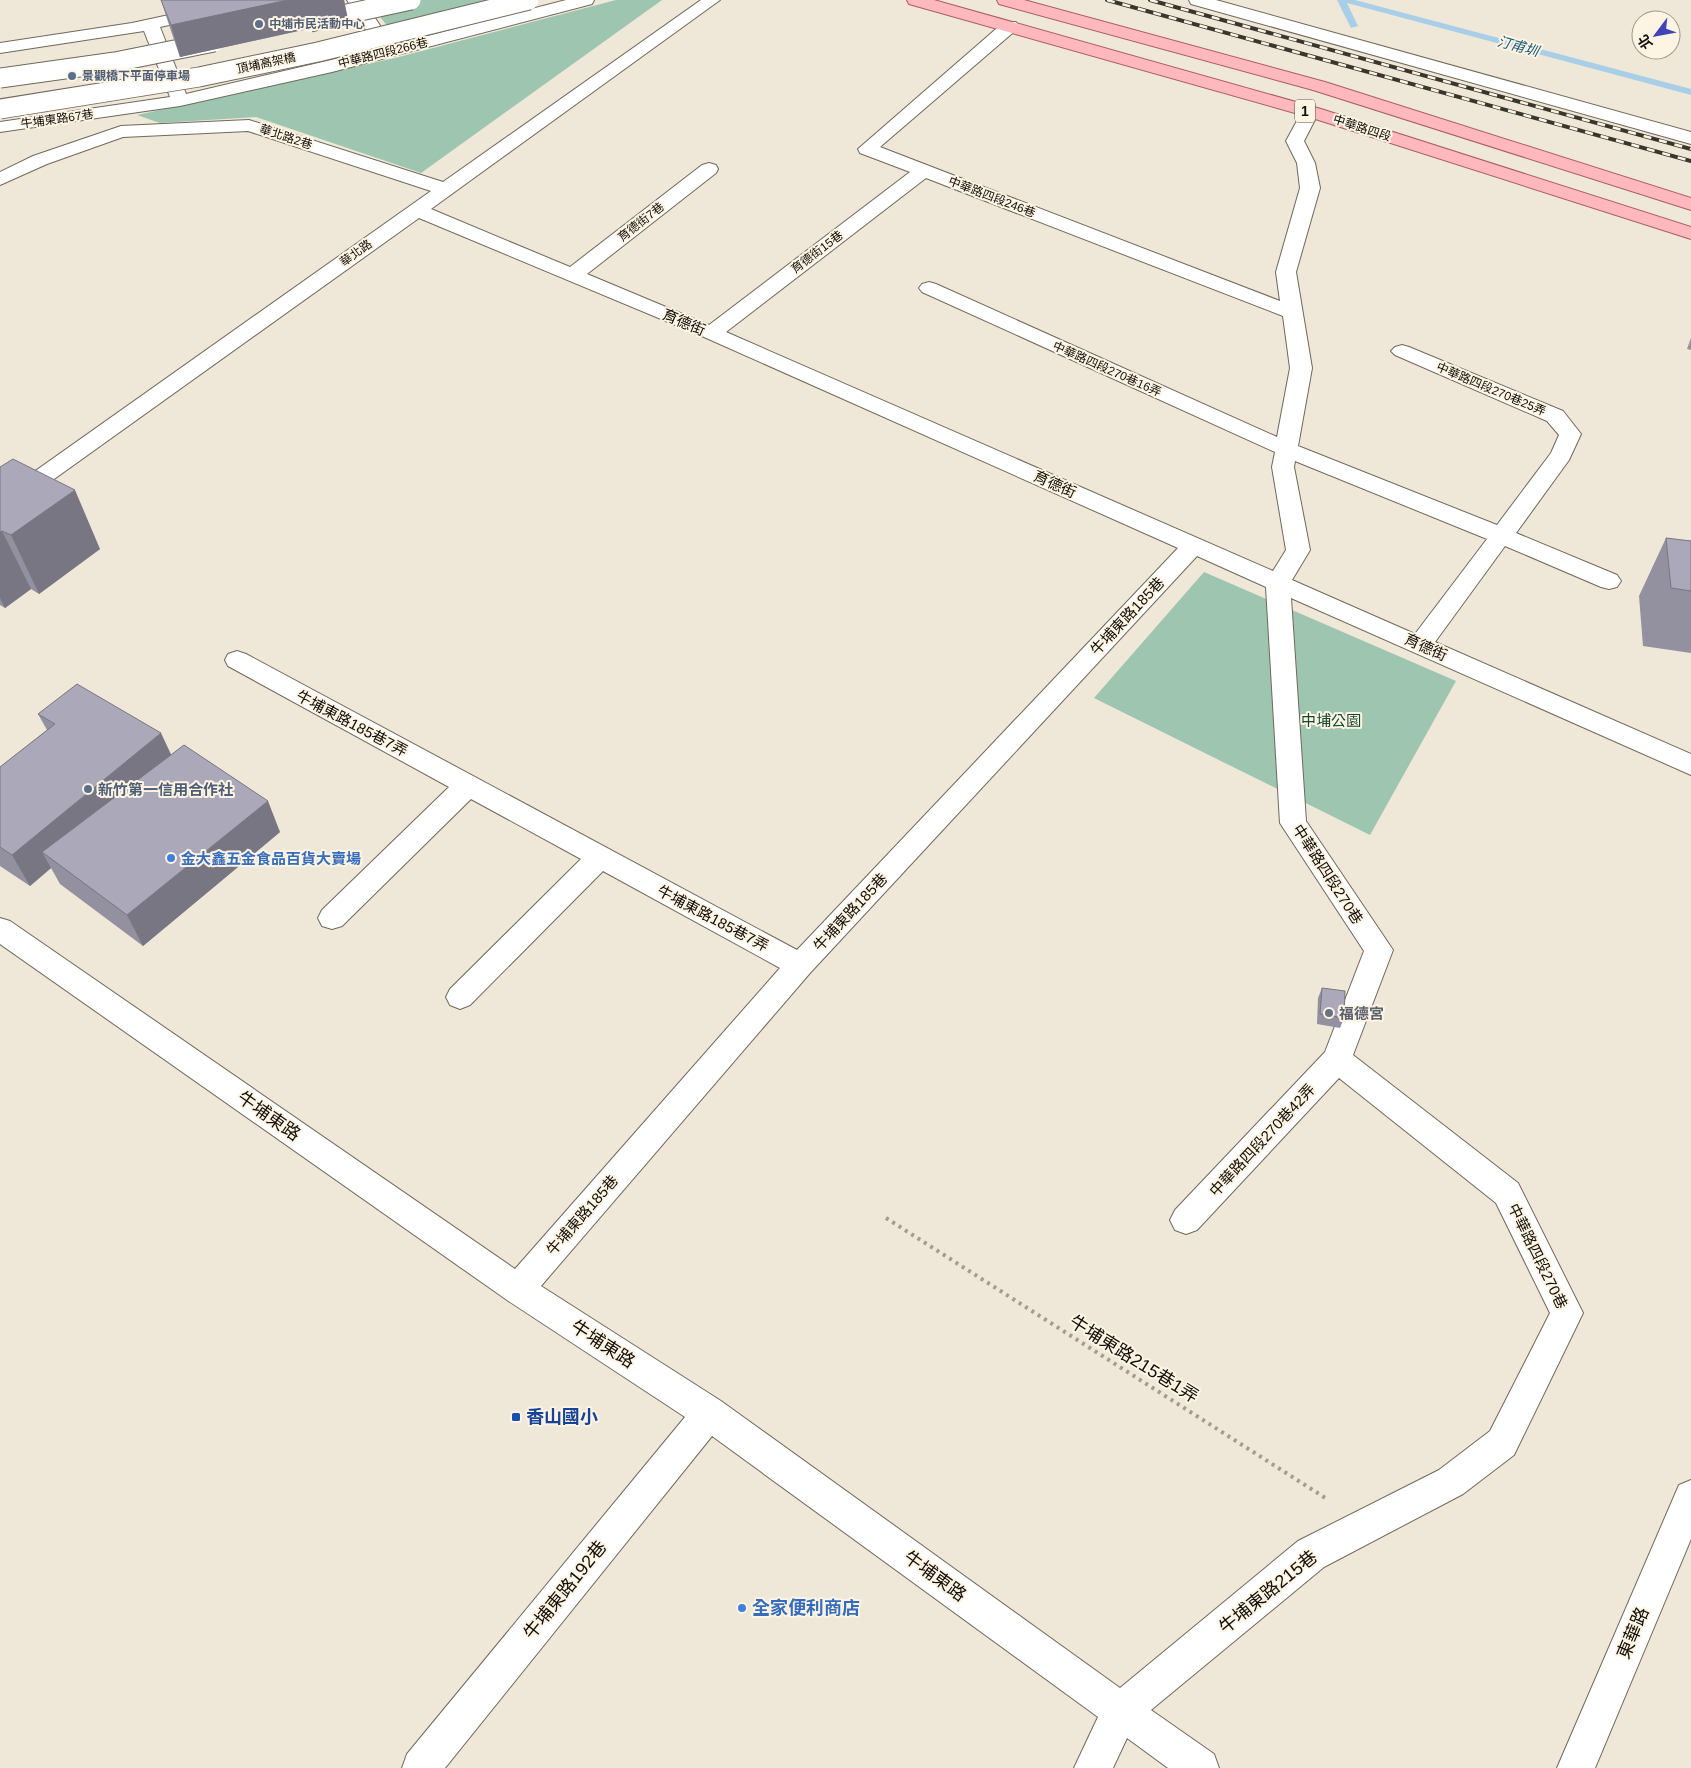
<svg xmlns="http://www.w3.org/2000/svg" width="1691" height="1768" viewBox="0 0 1691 1768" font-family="Helvetica,'Noto Sans TC',sans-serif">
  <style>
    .green { fill: #9ec5b0 }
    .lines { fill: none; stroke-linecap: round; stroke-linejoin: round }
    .stream { fill: #a9cee7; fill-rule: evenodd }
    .minor-casing { stroke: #70695b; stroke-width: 2 }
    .major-casing { stroke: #aa5d62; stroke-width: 2 }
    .path { stroke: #a39d90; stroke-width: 4; stroke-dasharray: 3 4.5; stroke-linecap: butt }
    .minor { fill: #fff; fill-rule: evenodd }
    .major { fill: #feb8be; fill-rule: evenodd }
    .rail-casing { stroke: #39362e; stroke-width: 4 }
    .rail { stroke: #fdf4e4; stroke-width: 2.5; stroke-dasharray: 8; stroke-linecap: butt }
    .minor-bridge-casing { stroke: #70695b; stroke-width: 21; stroke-linecap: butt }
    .minor-bridge { stroke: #fff; stroke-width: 19 }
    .wall { fill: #93909f }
    .shaded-wall { fill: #787682 }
    .building { fill: #aba8b9; stroke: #787682 }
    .service-dot { fill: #5c6f8a; stroke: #fdf4e4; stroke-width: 2 }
    .shop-dot { fill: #3f7fe0; stroke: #fdf4e4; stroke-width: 2 }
    .worship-dot { fill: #6b7280; stroke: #fdf4e4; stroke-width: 2 }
    .transit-dot { fill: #1a4fb4; stroke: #fdf4e4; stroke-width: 2 }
    .labels { text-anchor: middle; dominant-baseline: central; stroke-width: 4; stroke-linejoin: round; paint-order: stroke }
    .far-service-label { font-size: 12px; font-weight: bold; fill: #4e5e75; stroke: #fdf4e4; text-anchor: start }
    .far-street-label { font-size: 12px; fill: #100e08; stroke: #fdf4e4 }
    .far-water-label { font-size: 14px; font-style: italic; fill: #1b597b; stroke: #fdf4e4 }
    .shield { fill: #fdf4e4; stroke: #57534a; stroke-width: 1 }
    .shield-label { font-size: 14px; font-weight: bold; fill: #100e08 }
    .street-label { font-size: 15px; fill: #100e08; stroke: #fdf4e4 }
    .park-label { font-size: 15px; fill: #144731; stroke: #fdf4e4 }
    .service-label { font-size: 15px; font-weight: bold; fill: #4e5e75; stroke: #fdf4e4; text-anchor: start }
    .shop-label { font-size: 15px; font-weight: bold; fill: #366cbe; stroke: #fdf4e4; text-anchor: start }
    .worship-label { font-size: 15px; font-weight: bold; fill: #5b616d; stroke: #fdf4e4; text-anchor: start }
    .near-street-label { font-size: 18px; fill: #100e08; stroke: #fdf4e4 }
    .near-transit-label { font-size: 18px; font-weight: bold; fill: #164399; stroke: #fdf4e4; text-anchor: start }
    .near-shop-label { font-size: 18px; font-weight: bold; fill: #366cbe; stroke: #fdf4e4; text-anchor: start }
  </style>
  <rect width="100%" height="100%" fill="#efe7d7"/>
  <path class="green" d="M 366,0 L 512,0 L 399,40 Z
    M 616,0 L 662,0 L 421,173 L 256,117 L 160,123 L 137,115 L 395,58 Z
    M 1204,572 L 1456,681 L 1370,835 L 1094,698 Z"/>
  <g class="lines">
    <path class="stream" d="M 1337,0 L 1355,0 L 1691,89 L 1691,95 L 1347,3 L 1358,26 L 1351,28 Z"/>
    <g class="minor-casing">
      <path id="minor" d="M 238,0 L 269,0 L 267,4 L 261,5 L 160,27 L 186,94 L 378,49 L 347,0 L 363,0 L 393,45 L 566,0 L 594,0 L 592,4 L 332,72 L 180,106 L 0,132 L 0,122 L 170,97 L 144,31 L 0,53 L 0,43 L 132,23 Z
        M 701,0 L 720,0 L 431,209 L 570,267 L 702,165 L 709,163 L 716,165 L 718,169 L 716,173 L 587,274 L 709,325 L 910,172 L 860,153 L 858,149 L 1004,22 L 1016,22 L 1019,26 L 1016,30 L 880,147 L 1280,301 L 1276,272 L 1300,188 L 1297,163 L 1286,141 L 1304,108 L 1310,107 L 1316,108 L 1319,112 L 1304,141 L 1315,163 L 1320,188 L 1296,272 L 1312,368 L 1298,446 L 1497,525 L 1551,453 L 1559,435 L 1547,421 L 1395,355 L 1391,351 L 1395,347 L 1402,345 L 1409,347 L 1563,411 L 1581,434 L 1569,460 L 1516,533 L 1617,575 L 1621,581 L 1617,587 L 1609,589 L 1601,587 L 1505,546 L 1435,642 L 1691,754 L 1691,775 L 1291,598 L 1306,821 L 1393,950 L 1353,1055 L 1518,1183 L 1583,1313 L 1514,1455 L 1463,1494 L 1324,1567 L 1151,1710 L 1214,1754 L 1219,1768 L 1168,1768 L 1127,1738 L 1113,1768 L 1074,1768 L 1098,1717 L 712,1436 L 445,1768 L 402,1768 L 407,1754 L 685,1417 L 507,1300 L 0,944 L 0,918 L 10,921 L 515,1269 L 780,968 L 603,871 L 470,1005 L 460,1009 L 450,1005 L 446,997 L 450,989 L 581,859 L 471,799 L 342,926 L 332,929 L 322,926 L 318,918 L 322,910 L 449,787 L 228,666 L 225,660 L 228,654 L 237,651 L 246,654 L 797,950 L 1178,548 L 704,337 L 419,218 L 8,512 L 0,515 L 0,496 L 431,191 L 248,131 L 123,137 L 47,164 L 0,185 L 0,172 L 33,156 L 121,126 L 249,120 L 443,182 ZM 926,178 L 1283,316 L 1290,368 L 1277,437 L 936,284 L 929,282 L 922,284 L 919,288 L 922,292 L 1275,452 L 1272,467 L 1286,550 L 1273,571 L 726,332 ZM 1295,461 L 1487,539 L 1415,634 L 1292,580 L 1310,550 L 1294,467 ZM 1197,556 L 1266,587 L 1280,823 L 1364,951 L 1325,1052 L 1175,1210 L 1170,1220 L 1175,1230 L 1186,1234 L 1197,1230 L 1339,1078 L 1496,1203 L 1550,1313 L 1490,1431 L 1439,1470 L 1298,1541 L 1120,1688 L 721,1401 L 541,1286 L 810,973 Z
        M 1189,0 L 1216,0 L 1691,132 L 1691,144 L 1191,4 Z
        M 1691,1480 L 1691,1539 L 1595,1768 L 1557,1768 L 1679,1485 Z"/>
    </g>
    <g class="major-casing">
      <path id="major" d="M 907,0 L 934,0 L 1321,109 L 1691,227 L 1691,239 L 1309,117 L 909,4 Z
        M 997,0 L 1024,0 L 1325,82 L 1691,198 L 1691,210 L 1313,90 L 999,4 Z"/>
    </g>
    <path class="path" d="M 886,1218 L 1327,1499"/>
    <use href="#minor" class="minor"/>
    <use href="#major" class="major"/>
    <g class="rail-casing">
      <path id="rail" d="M 1107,0 L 1691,161
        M 1150,0 L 1691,149"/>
    </g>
    <use href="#rail" class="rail"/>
    <g class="minor-bridge-casing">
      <path id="minor-bridge" d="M 310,22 L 411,0
        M 0,78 L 115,62 L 214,42
        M 0,109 L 199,77 L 318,52 L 529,0"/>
    </g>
    <use href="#minor-bridge" class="minor-bridge"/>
  </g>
  <path class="wall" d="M 161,0 L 344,0 L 348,20 L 180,57 L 170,28 Z
    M 1691,338 L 1691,350 L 1687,349 Z
    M 0,467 L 100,549 L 39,594 L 31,589 L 5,608 L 0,605 Z
    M 1666,538 L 1691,541 L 1691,653 L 1643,646 L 1639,596 Z
    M 38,714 L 171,754 L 280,832 L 143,946 L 60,884 L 51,868 L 30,886 L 0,866 L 0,767 L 47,730 Z
    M 1322,988 L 1344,1018 L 1340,1028 L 1317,1024 L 1318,998 Z"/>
  <path class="shaded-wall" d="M 288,0 L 344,0 L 348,20 L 180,57 L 171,25 Z
    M 75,490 L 100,549 L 39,594 L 11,535 Z
    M 2,531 L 31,589 L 5,608 L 0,598 L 0,532 Z
    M 161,733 L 176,765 L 42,852 L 51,868 L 30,886 L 12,855 Z
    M 268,801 L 280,832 L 143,946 L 127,915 Z"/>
  <path class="building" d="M 161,0 L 288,0 L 171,25 Z
    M 13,459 L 75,490 L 11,535 L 2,531 L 0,532 L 0,467 Z
    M 1666,538 L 1691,541 L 1691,591 L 1671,588 Z
    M 77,684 L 161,733 L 12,855 L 0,847 L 0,767 L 55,724 L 38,714 Z
    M 184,745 L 268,801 L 127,915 L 42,852 Z
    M 1322,988 L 1345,991 L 1344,1018 L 1320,1014 Z"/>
  <g class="service-dot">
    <circle cx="259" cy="24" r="5"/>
    <circle cx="72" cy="76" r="5"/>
    <circle cx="88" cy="789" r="5"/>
  </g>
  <g class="shop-dot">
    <circle cx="171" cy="858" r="5"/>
    <circle cx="742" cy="1608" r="5"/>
  </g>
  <circle class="worship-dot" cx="1329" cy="1013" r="5"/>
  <rect class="transit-dot" x="511" y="1412" width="10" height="10" rx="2.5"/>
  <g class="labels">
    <g class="far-service-label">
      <text x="269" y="24">中埔市民活動中心</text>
      <text x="82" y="76">景觀橋下平面停車場</text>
    </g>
    <g class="far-street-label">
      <text transform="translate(383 53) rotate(-14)">中華路四段266巷</text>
      <text transform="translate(266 63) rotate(-12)">頂埔高架橋</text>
      <text transform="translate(57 119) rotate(-8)">牛埔東路67巷</text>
      <text transform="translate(1362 128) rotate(18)">中華路四段</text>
      <text transform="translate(286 137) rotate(18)">華北路2巷</text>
      <text transform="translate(992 197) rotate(21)">中華路四段246巷</text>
      <text transform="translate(641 222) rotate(-38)">育德街7巷</text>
      <text transform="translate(817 252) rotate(-37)">育德街15巷</text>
      <text transform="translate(356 253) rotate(-36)">華北路</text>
      <text transform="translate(1107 369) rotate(24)">中華路四段270巷16弄</text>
      <text transform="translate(1491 389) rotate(23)">中華路四段270巷25弄</text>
    </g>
    <g class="far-water-label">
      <text transform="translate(1518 46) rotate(15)">汀甫圳</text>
    </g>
    <rect class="shield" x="1295" y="99.5" width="20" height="23" rx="4"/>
    <g class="shield-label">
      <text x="1305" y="111">1</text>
    </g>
    <g class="street-label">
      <text transform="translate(684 322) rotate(23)">育德街</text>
      <text transform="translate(1055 484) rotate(24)">育德街</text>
      <text transform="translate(1127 616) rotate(-47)">牛埔東路185巷</text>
      <text transform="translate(1426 647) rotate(24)">育德街</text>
      <text transform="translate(352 723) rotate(28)">牛埔東路185巷7弄</text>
      <text transform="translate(1328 874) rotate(57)">中華路四段270巷</text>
      <text transform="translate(850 912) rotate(-47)">牛埔東路185巷</text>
      <text transform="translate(713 918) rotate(28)">牛埔東路185巷7弄</text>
      <text transform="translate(1262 1140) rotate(-47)">中華路四段270巷42弄</text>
      <text transform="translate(582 1215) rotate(-49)">牛埔東路185巷</text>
      <text transform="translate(1538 1256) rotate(64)">中華路四段270巷</text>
    </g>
    <g class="park-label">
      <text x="1331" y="720">中埔公園</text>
    </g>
    <g class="service-label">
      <text x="98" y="789">新竹第一信用合作社</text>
    </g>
    <g class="shop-label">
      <text x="181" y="858">金大鑫五金食品百貨大賣場</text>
    </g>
    <g class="worship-label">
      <text x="1339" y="1013">福德宮</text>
    </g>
    <g class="near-street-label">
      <text transform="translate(269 1116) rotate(35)">牛埔東路</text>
      <text transform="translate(603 1344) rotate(33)">牛埔東路</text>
      <text transform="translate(1134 1359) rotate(32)">牛埔東路215巷1弄</text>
      <text transform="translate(935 1576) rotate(36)">牛埔東路</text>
      <text transform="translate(565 1590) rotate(-51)">牛埔東路192巷</text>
      <text transform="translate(1268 1592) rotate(-39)">牛埔東路215巷</text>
      <text transform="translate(1633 1633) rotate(-67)">東華路</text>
    </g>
    <g class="near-transit-label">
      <text x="526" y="1417">香山國小</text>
    </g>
    <g class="near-shop-label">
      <text x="752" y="1608">全家便利商店</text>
    </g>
  </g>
  <g transform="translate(1656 35) rotate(238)"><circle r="24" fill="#fdf4e4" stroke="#9e988c"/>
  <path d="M0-4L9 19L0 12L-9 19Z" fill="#4143b8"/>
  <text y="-8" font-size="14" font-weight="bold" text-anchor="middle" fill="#100e08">北</text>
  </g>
</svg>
